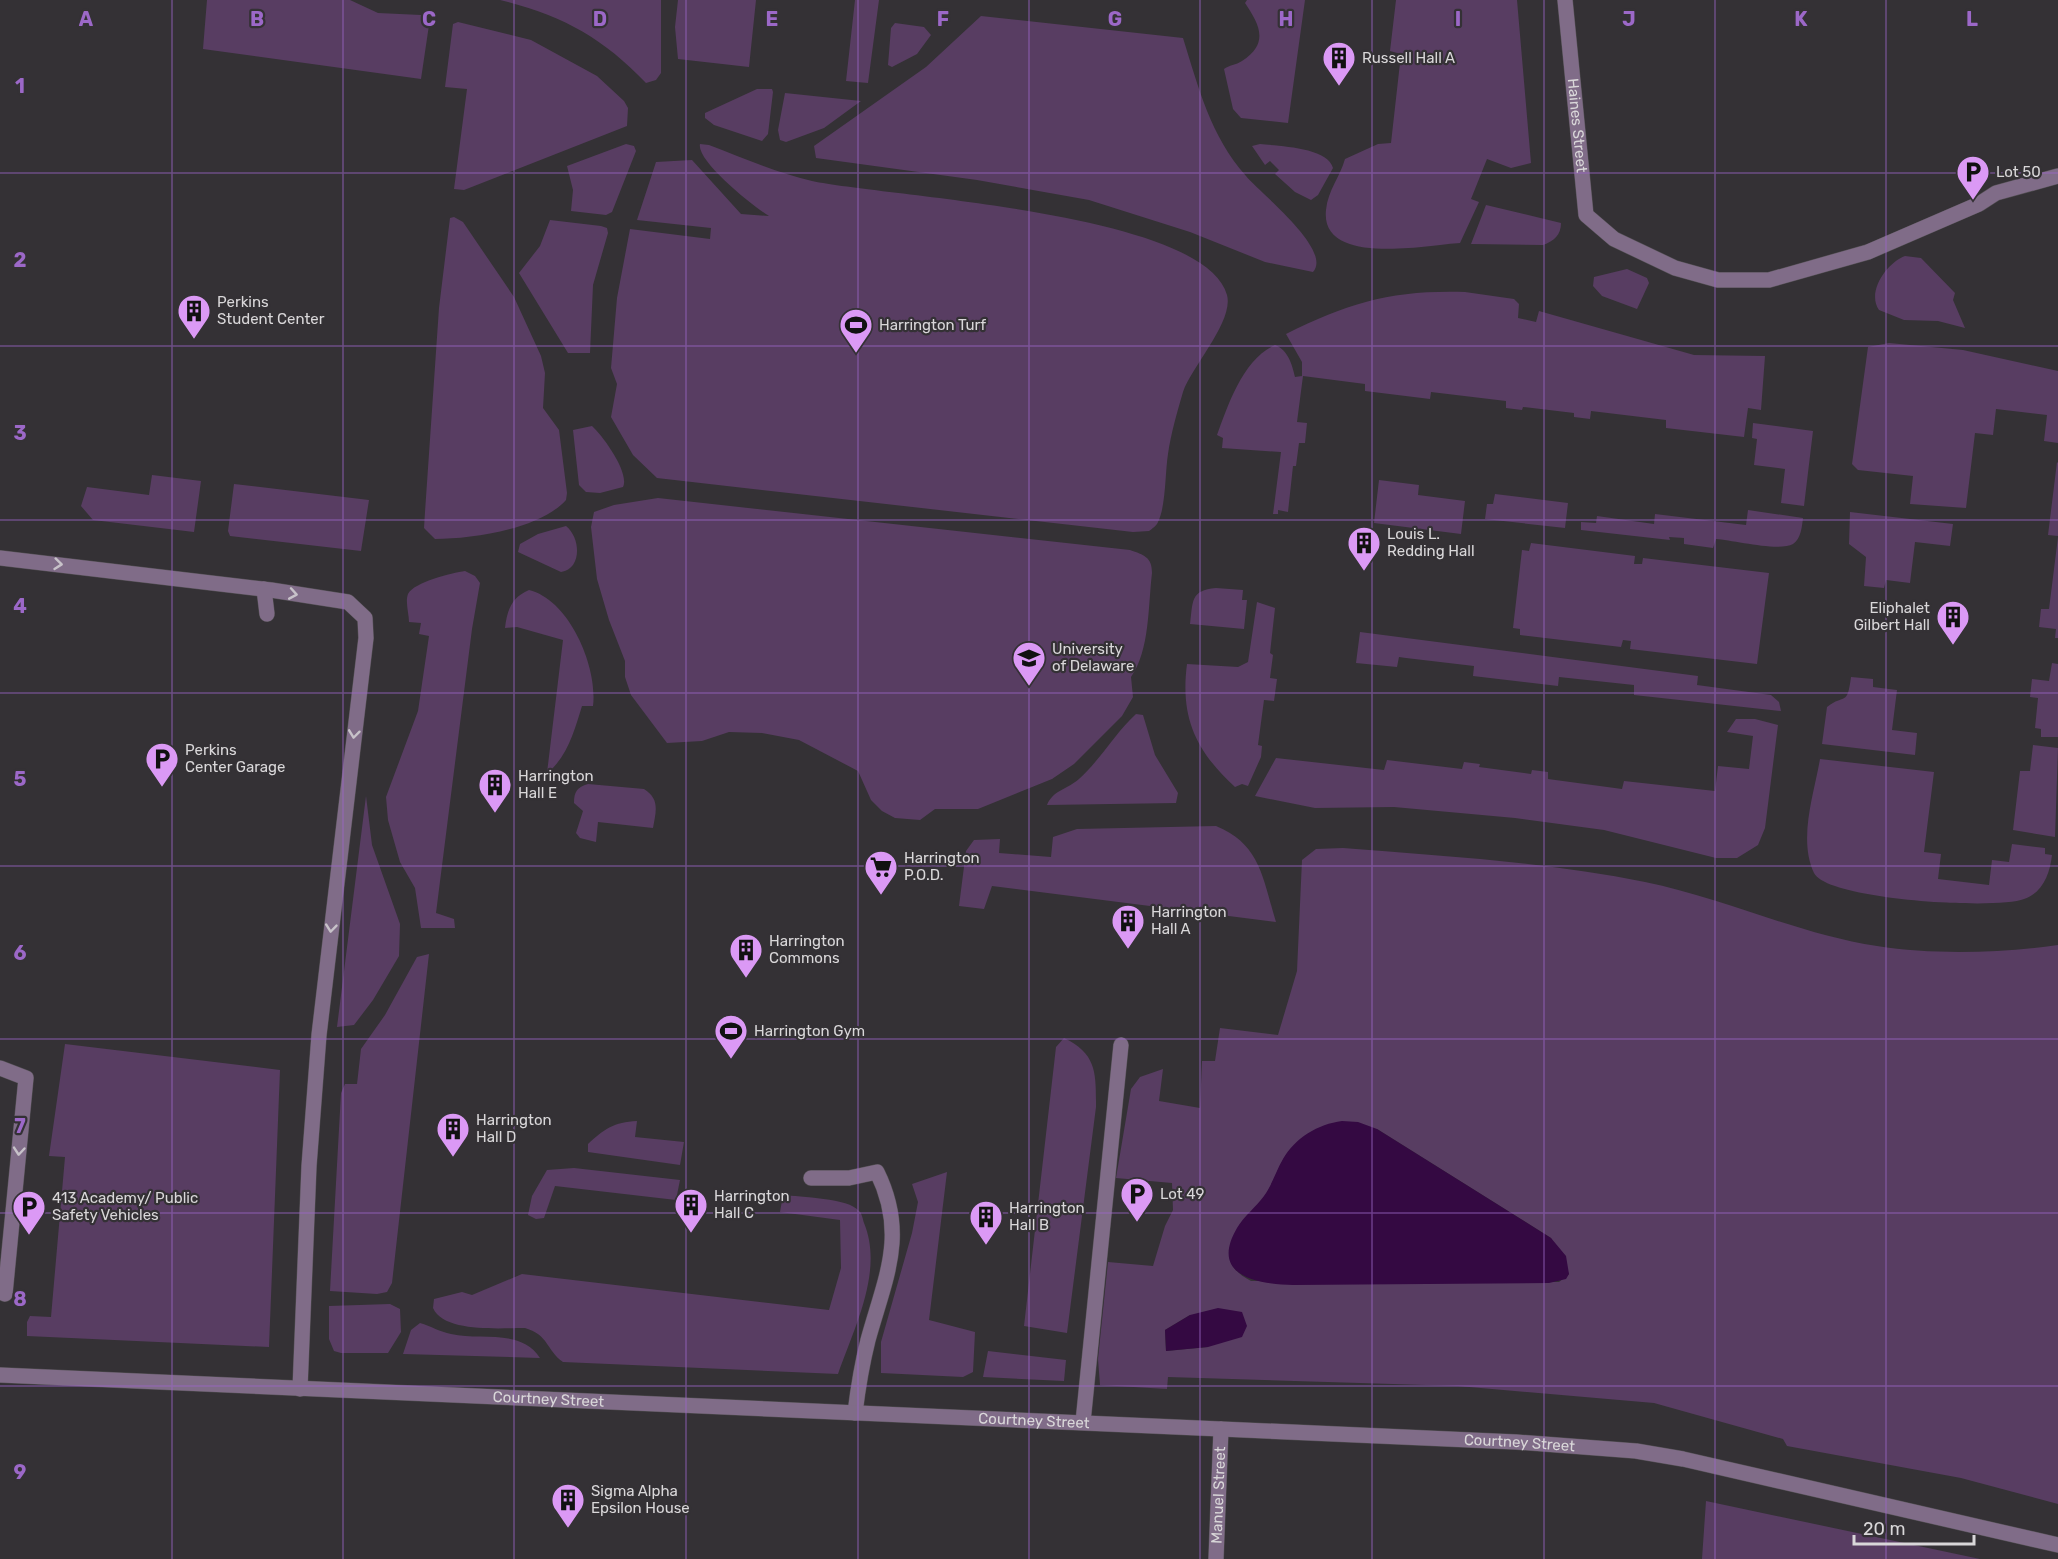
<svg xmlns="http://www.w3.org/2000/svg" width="2058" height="1559" viewBox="0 0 2058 1559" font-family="Rubik,sans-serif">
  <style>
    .green { fill: #583d62; fill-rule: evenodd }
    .water { fill: #340942 }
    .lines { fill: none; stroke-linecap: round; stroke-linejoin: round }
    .minor-casing { stroke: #524f53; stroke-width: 16 }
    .minor { stroke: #806c88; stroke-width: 15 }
    .oneway { stroke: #c7c2c9 }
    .grid { fill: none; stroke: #9c68c8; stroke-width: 1.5; stroke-opacity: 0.55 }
    .labels { text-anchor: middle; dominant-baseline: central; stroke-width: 4.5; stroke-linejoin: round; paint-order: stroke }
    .poi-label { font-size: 15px; fill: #d9d7d9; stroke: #343135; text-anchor: start }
    .street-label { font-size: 15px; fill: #d9d7d9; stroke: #343135 }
    .grid-label { font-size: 20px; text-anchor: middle; font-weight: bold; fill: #9c68c8; stroke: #343135; stroke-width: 4.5; stroke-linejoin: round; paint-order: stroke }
  </style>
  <rect width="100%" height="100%" fill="#343135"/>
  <path class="green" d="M 207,0 L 350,0 L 378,13 L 421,15 L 427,19 L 429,25 L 421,79 L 203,49 Z
    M 500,0 L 661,0 L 661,73 L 656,80 L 646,83 C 602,37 561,15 500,0 Z
    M 678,0 L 756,0 L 749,67 L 678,59 L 675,27 Z
    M 855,0 L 879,0 L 868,83 L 846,81 Z
    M 1247,0 L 1305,0 L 1288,123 L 1241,118 L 1233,109 L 1224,69 C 1229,65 1236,65 1242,61 C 1270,43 1259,24 1245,3 Z
    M 1396,0 L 1517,0 L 1531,163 L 1511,168 L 1487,159 L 1471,199 L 1479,202 L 1460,243 C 1427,245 1320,267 1326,210 C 1328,190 1340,177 1345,159 L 1378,144 L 1391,143 L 1401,54 L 1390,51 Z
    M 981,16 L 1183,38 C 1199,89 1210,135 1246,176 C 1260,193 1333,250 1313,272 L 1265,262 L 1190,232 L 1089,200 L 977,180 L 816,158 L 814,146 L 926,67 Z
    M 458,22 L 531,40 L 597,76 L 624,101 L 628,108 L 627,126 L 464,190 L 454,189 L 467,89 L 445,87 L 453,24 Z
    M 895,23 L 924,27 L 931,35 L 917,54 L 892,67 L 888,65 L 891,28 Z
    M 757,89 L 772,89 L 773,92 L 768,134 L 762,141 L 714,125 L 705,118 L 705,113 Z
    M 785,93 L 861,101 L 824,128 L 786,142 L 780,140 L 778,130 Z
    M 626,144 L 634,146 L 636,151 L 612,212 L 606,215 L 571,211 L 573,190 L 567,166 Z
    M 700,144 L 709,145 C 743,158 777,173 812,181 C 888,197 1204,212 1227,295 C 1234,321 1192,366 1183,392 C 1177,413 1171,433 1168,454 C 1165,473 1166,506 1158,522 C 1157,525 1152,529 1149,531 L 1133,532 L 657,478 L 633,455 L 611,417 L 617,384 L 611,368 L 617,298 L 630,229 L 710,239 L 711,228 L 637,220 L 656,162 L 692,160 L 741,214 L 769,216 C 754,207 696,161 700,144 Z
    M 1260,144 C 1278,146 1328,147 1333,168 L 1318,195 L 1311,200 L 1295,192 L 1275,174 L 1279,170 L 1270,161 L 1265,165 L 1252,146 Z
    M 1486,205 L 1561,223 C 1561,235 1554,241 1543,245 L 1471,244 Z
    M 454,217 L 463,222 L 514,297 L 541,356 L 545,373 L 543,408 L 559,430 L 567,493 L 566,500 C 540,529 473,539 435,539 L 424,528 L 425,512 L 439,308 L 450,218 Z
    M 550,220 L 601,226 L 607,228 L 608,233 L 593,285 L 590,353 L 568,353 L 519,273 L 540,246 Z
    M 1905,256 L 1921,258 L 1955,293 L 1953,300 L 1965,328 L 1938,321 L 1904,320 L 1879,310 C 1866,291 1888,262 1905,256 Z
    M 1627,269 L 1647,278 L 1649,283 L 1637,309 L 1602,296 L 1593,286 L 1594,277 Z
    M 1465,292 L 1514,299 L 1519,304 L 1518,318 L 1536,322 L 1539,311 L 1694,355 L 1765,356 L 1761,410 L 1748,408 L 1744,437 L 1666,428 L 1666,420 L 1591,411 L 1590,419 L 1574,417 L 1574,413 L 1523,407 L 1522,410 L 1506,408 L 1506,401 L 1431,392 L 1430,399 L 1365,391 L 1365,384 L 1303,376 L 1297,422 L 1307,423 L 1305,443 L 1299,443 L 1296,466 L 1293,466 L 1288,512 L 1278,510 L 1278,514 L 1273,514 L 1281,452 L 1222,448 L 1223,438 L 1217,435 C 1228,405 1243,359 1275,345 C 1288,350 1292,364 1295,377 L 1302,376 L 1302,362 L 1286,334 C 1351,302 1392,290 1465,292 Z
    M 1889,343 L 1963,350 L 2058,371 L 2058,443 L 2044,441 L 2047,415 L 1996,409 L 1993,435 L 1975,433 L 1966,508 L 1910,504 L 1913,476 L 1858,470 L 1852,464 L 1868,347 Z
    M 1753,423 L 1813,431 L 1804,506 L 1781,503 L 1785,469 L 1754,465 L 1757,439 L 1752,438 Z
    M 592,426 C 603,436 630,473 623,487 L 600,493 L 586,492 L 579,485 L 573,430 Z
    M 2057,462 L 2058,463 L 2058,536 L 2048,535 Z
    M 152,475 L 201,481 L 194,532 L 93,520 L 81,506 L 87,487 L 149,495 Z
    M 1379,480 L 1419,485 L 1418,495 L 1465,501 L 1461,534 L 1374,523 Z
    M 234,484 L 369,500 L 361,551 L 230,536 L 228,531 Z
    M 1495,494 L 1568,503 L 1565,528 L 1485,519 L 1487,504 L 1493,504 Z
    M 658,498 L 1130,550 C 1144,555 1152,557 1152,573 C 1148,606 1150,650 1131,677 L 1133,697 L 1122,716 L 1074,764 L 1052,779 L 978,809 L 935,809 L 920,820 L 895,818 L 882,811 L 871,800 L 858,771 L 799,740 L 762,733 L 729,732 L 702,741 L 667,743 L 631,695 L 625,677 L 625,661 L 609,620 L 597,579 L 591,527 L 594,512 L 614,505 Z
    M 1748,510 L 1803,518 C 1802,526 1801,539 1793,544 C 1779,552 1733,540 1716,539 L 1713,548 L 1684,544 L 1684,538 L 1669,537 L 1670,540 L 1581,530 L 1581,522 L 1596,523 L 1597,516 L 1654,524 L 1655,514 L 1746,525 Z
    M 1850,512 L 1953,524 L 1950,546 L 1915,542 L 1910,583 L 1886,580 L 1884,588 L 1864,586 L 1866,557 L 1849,544 Z
    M 566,526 C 581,538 582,569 561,572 L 518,552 L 520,544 L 538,534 Z
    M 2058,537 L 2058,638 L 2055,638 L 2056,629 L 2039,627 L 2041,609 L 2049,609 Z
    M 1531,543 L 1635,556 L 1634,564 L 1642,564 L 1643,558 L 1769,573 L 1757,664 L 1630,649 L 1631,641 L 1623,640 L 1621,647 L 1520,635 L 1520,629 L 1513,628 L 1522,550 L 1529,551 Z
    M 465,571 L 475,576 L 480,583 L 472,629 L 436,913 L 454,919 L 455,928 L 421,928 L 415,888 L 400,862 L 388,820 L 386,797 L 418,711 L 429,636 L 419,634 L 421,623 L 409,622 C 409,614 405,602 408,594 C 414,582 452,573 465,571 Z
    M 1216,588 L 1243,590 L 1242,600 L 1247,600 L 1244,629 L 1190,624 C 1193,602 1190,590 1216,588 Z
    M 529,590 C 570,600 598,668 593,706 L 582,706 C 575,729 567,758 547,773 L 563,640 L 517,627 L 505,628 C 507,610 512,597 529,590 Z
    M 1257,602 L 1275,608 L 1270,653 L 1273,655 L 1270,678 L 1277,679 L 1274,701 L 1264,700 L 1258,745 L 1262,746 L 1261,757 L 1248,786 L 1242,784 L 1235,787 C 1196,751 1180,718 1187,664 L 1238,667 L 1248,662 Z
    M 1360,632 L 1698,676 L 1697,685 L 1771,695 L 1779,702 L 1781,711 L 1634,695 L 1634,685 L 1559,677 L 1558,686 L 1473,676 L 1474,666 L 1406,658 L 1399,657 L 1397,667 L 1356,663 Z
    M 2052,663 L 2058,664 L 2058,737 L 2041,737 L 2041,729 L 2035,728 L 2038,698 L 2030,697 L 2032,679 L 2049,681 Z
    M 1851,677 L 1873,679 L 1873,687 L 1897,690 L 1892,730 L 1917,733 L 1915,755 L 1822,744 L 1827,707 C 1845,693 1847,707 1851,677 Z
    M 1136,714 L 1143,715 L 1155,755 L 1178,793 L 1176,803 L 1047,805 C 1053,790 1068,789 1079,779 C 1101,759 1116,732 1136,714 Z
    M 1736,719 L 1755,719 L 1778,725 L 1765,828 L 1758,845 L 1737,858 L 1716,858 L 1604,830 L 1515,818 L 1394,807 L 1315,808 L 1255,796 L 1276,758 L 1384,770 L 1387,760 L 1462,769 L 1464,762 L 1480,764 L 1479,767 L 1531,774 L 1532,770 L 1548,772 L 1548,779 L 1622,789 L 1624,781 L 1715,791 L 1718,766 L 1749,769 L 1753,736 L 1727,732 Z
    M 2033,745 L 2058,748 L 2055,837 L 2013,830 L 2020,771 L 2030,771 Z
    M 1820,759 L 1934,772 L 1924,852 L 1941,854 L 1938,879 L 1989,885 L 1992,860 L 2009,862 L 2012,844 L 2045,848 L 2045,854 L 2052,855 C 2050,873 2043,893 2024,899 C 1997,910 1827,900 1814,873 C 1798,839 1814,794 1820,759 Z
    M 588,784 L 644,789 C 660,799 656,811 653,828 L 598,822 L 596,842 L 580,838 L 576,833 L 583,811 L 574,803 C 574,792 577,787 588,784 Z
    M 366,796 L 372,845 L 400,924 L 399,956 L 373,1000 L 354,1025 L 337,1027 Z
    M 1216,826 C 1261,844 1263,880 1276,922 L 992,886 L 984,909 L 959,906 L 966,851 L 974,840 L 1000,839 L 999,853 L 1051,857 L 1053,837 L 1077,829 Z
    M 1343,848 C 1444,856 1546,862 1645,882 C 1724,898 1798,934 1877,946 C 1934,955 2001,953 2058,945 L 2058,1504 L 1961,1478 L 1787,1446 L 1783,1439 L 1654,1403 L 1458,1386 L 1168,1377 L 1167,1389 L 1100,1385 L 1098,1359 L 1108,1262 L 1153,1266 L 1165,1226 L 1173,1210 L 1172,1183 L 1116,1178 L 1131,1089 L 1140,1077 L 1163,1069 L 1159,1101 L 1200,1108 L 1202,1061 L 1215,1061 L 1220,1028 L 1278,1035 L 1297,971 L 1302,860 L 1316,849 ZM 1377,1129 L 1551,1238 L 1569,1274 L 1559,1282 L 1251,1281 C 1204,1257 1246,1222 1264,1197 C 1274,1183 1278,1165 1289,1151 ZM 1190,1315 L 1208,1347 L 1166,1351 L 1165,1330 Z
    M 429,954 L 392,1283 L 387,1292 L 377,1294 L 330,1291 L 341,1093 L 345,1084 L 357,1084 L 361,1049 L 385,1015 L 417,957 Z
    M 1064,1038 C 1097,1054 1096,1073 1096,1107 L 1067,1333 L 1024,1326 L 1056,1047 Z
    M 65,1044 L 280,1070 L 269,1347 L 27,1336 L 27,1322 L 30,1316 L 51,1317 L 65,1157 L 49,1156 Z
    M 637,1121 L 635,1137 L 684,1142 L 680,1165 L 588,1152 L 588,1144 C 604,1129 614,1122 637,1121 Z
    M 574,1168 L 680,1180 L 676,1200 L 555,1186 L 544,1218 L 536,1219 L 528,1215 L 532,1196 L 547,1170 Z
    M 947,1172 L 929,1320 L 975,1332 L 973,1372 L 963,1377 L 881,1373 L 881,1342 L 912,1233 L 918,1202 L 912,1184 Z
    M 783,1195 C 800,1197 849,1198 859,1211 C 862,1213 863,1220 864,1223 C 884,1271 854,1328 838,1374 L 563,1362 C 546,1350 549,1335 525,1328 C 501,1328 444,1333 433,1308 L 434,1299 L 462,1292 L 472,1295 L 522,1274 L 829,1310 L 841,1268 L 840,1220 L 780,1212 Z
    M 390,1304 L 400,1309 L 401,1332 L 388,1353 L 341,1353 L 334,1351 L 329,1339 L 329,1306 Z
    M 420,1323 C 431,1326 440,1332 451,1334 C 481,1341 521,1328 540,1358 L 403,1354 L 411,1330 Z
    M 988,1351 L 1066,1360 L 1064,1381 L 983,1377 Z
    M 1706,1501 L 1980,1559 L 1702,1559 Z"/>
  <path class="water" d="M 1342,1121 L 1358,1122 L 1377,1129 L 1551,1238 L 1566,1256 L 1569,1274 L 1566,1279 L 1549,1283 L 1293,1285 C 1257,1284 1209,1276 1237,1228 C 1244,1216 1256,1207 1264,1196 C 1272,1185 1276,1171 1283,1159 C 1295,1138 1318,1124 1342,1121 Z
    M 1218,1308 L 1242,1312 L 1247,1326 L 1242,1337 L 1208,1347 L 1166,1351 L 1165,1330 L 1190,1315 Z"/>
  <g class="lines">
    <g class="minor-casing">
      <g id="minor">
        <path id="s1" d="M 1565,0 L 1586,215 L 1614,239 L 1675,268 L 1718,280 L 1769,280 L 1868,252 L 1979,204 L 1996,193 L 2058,176"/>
        <path d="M 0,558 L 271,590 L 348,602 L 365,618 L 366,638 L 319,1035 L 309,1166 L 300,1389"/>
        <path d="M 264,589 L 267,614"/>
        <path d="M 0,1068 L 26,1078 L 5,1294 L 0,1292"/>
        <path d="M 811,1178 L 849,1178 L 877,1172 C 908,1235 885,1278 868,1340 C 862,1364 858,1388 855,1413"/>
        <path id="s2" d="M 0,1375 L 1516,1442 L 1636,1451 L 1683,1459 L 2058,1545"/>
        <path d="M 1083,1422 L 1121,1045"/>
        <path id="s3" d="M 1216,1559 L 1221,1429"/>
      </g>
    </g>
    <use href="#minor" class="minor"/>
  </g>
  <defs><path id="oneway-chevron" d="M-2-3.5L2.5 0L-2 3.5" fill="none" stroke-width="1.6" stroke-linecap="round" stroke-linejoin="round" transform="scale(1.5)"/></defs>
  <g class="oneway">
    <use href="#oneway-chevron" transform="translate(58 564) rotate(6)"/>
    <use href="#oneway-chevron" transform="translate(293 594) rotate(10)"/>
    <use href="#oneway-chevron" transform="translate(354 734) rotate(97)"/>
    <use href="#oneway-chevron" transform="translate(331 928) rotate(96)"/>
    <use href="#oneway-chevron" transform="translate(19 1151) rotate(95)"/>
  </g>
  <path class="grid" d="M 172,0 L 172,1559M 343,0 L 343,1559M 514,0 L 514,1559M 686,0 L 686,1559M 858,0 L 858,1559M 1029,0 L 1029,1559M 1200,0 L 1200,1559M 1372,0 L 1372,1559M 1544,0 L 1544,1559M 1715,0 L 1715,1559M 1886,0 L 1886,1559M 0,173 L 2058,173M 0,346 L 2058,346M 0,520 L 2058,520M 0,693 L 2058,693M 0,866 L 2058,866M 0,1039 L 2058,1039M 0,1213 L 2058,1213M 0,1386 L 2058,1386"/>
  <defs>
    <g id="building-pin" transform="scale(1.725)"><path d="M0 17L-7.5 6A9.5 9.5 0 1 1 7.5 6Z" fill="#db99f5" stroke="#343135"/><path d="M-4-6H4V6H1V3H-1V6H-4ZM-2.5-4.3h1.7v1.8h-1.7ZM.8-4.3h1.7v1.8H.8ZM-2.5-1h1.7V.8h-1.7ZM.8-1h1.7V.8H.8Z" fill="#111"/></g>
    <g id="parking-pin" transform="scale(1.725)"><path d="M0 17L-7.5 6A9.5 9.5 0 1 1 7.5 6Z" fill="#db99f5" stroke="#343135"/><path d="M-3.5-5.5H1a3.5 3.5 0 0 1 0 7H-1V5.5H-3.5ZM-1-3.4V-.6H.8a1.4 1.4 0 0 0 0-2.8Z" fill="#111"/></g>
    <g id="stadium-pin" transform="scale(1.725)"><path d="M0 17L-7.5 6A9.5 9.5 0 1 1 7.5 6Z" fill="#db99f5" stroke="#343135"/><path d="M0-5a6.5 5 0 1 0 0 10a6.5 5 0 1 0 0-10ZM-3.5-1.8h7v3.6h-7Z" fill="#111"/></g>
    <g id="university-pin" transform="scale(1.725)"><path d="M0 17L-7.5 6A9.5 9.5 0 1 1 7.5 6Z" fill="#db99f5" stroke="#343135"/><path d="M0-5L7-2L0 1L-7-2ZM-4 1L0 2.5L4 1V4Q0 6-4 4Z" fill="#111"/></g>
    <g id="supermarket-pin" transform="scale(1.725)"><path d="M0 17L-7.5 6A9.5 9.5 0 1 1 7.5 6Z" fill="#db99f5" stroke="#343135"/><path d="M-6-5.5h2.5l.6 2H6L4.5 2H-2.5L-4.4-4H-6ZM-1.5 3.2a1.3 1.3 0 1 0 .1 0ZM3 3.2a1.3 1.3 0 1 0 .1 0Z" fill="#111"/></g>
  </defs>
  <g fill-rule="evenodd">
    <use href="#building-pin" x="1339" y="58"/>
    <use href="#parking-pin" x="1973" y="172"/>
    <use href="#building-pin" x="194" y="311"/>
    <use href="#stadium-pin" x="856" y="325"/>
    <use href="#building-pin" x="1364" y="543"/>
    <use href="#building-pin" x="1953" y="617"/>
    <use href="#university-pin" x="1029" y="658"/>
    <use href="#parking-pin" x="162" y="759"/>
    <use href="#building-pin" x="495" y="785"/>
    <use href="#supermarket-pin" x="881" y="867"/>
    <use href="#building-pin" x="1128" y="921"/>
    <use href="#building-pin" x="746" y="950"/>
    <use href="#stadium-pin" x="731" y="1031"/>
    <use href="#building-pin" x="453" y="1129"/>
    <use href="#parking-pin" x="1137" y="1194"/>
    <use href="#building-pin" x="691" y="1205"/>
    <use href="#parking-pin" x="29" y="1207"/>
    <use href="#building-pin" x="986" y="1217"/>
    <use href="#building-pin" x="568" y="1500"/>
  </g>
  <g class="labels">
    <g class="poi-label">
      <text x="1362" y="58">Russell Hall A</text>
      <text x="1996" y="172">Lot 50</text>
      <text x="217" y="302">Perkins<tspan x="217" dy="17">Student Center</tspan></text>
      <text x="879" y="325">Harrington Turf</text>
      <text x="1387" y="534">Louis L.<tspan x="1387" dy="17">Redding Hall</tspan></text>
      <text x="1930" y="608" text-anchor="end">Eliphalet<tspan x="1930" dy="17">Gilbert Hall</tspan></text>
      <text x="1052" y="649">University<tspan x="1052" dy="17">of Delaware</tspan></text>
      <text x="185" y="750">Perkins<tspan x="185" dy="17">Center Garage</tspan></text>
      <text x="518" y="776">Harrington<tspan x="518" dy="17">Hall E</tspan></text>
      <text x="904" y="858">Harrington<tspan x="904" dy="17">P.O.D.</tspan></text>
      <text x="1151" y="912">Harrington<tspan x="1151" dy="17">Hall A</tspan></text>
      <text x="769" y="941">Harrington<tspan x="769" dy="17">Commons</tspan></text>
      <text x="754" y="1031">Harrington Gym</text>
      <text x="476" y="1120">Harrington<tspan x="476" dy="17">Hall D</tspan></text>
      <text x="1160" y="1194">Lot 49</text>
      <text x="714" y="1196">Harrington<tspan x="714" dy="17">Hall C</tspan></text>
      <text x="52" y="1198">413 Academy/ Public<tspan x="52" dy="17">Safety Vehicles</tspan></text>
      <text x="1009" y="1208">Harrington<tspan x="1009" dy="17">Hall B</tspan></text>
      <text x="591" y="1491">Sigma Alpha<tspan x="591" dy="17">Epsilon House</tspan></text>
    </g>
    <g class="street-label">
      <text stroke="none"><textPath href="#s1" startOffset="126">Haines Street</textPath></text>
      <text stroke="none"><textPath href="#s2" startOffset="549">Courtney Street</textPath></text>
      <text stroke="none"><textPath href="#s2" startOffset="1035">Courtney Street</textPath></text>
      <text stroke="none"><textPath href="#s2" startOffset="1521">Courtney Street</textPath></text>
      <text stroke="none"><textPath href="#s3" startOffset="64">Manuel Street</textPath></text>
    </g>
  </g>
  <g class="grid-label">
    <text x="86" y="26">A</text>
    <text x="257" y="26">B</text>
    <text x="429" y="26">C</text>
    <text x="600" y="26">D</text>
    <text x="772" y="26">E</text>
    <text x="943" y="26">F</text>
    <text x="1115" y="26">G</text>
    <text x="1286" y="26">H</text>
    <text x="1458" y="26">I</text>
    <text x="1629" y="26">J</text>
    <text x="1801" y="26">K</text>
    <text x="1972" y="26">L</text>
    <text x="20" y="93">1</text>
    <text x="20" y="267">2</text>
    <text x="20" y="440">3</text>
    <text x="20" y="613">4</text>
    <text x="20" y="786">5</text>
    <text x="20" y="960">6</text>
    <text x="20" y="1133">7</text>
    <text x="20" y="1306">8</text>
    <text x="20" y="1479">9</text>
  </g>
  <path d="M1854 1535v9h120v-9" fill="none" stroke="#d9d7d9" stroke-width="3"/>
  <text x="1863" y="1535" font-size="18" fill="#d9d7d9" stroke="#343135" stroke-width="4.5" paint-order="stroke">20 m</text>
</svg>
